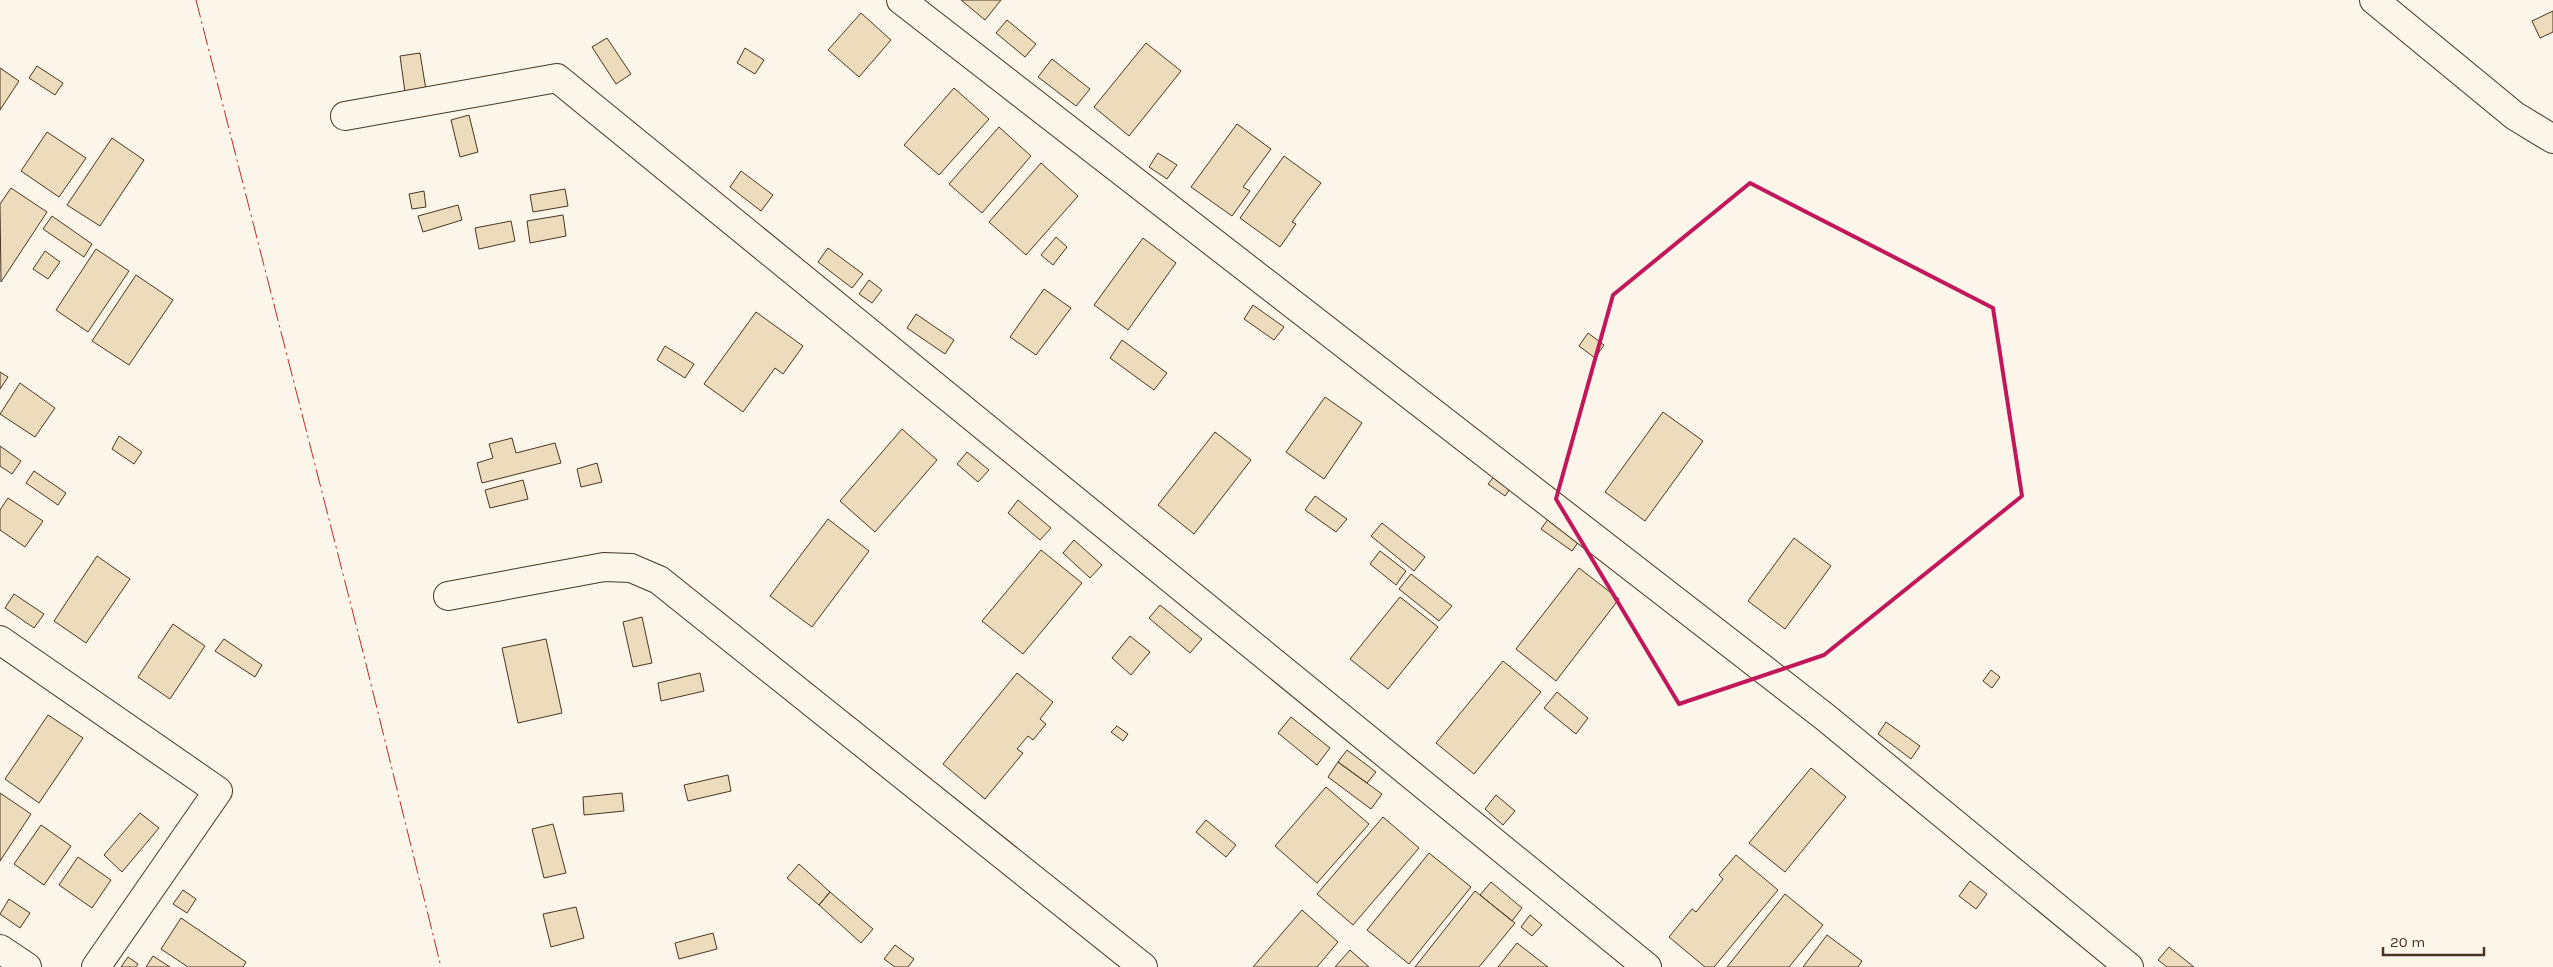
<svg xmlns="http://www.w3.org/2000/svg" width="2553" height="967" viewBox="0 0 2553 967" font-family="Karla,sans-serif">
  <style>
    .building { fill: #ecdcbc; stroke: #4a3520 }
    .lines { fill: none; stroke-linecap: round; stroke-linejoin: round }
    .street-casing { stroke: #4a3520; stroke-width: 30 }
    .street { stroke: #fbf6e9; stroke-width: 28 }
    .power { stroke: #c62828; stroke-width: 1; stroke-dasharray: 18 4 2.5 4; stroke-linecap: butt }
    .marked { fill: none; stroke: #c2185b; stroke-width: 4; stroke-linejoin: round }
  </style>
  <rect width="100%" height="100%" fill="#fbf6e9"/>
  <path class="building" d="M 961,0 L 1001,0 L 985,20 Z
    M 2553,11 L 2553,32 L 2540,38 L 2532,21 Z
    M 861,13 L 891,40 L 859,77 L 828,50 Z
    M 1007,20 L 1036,44 L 1025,57 L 996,33 Z
    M 607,38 L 631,74 L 616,84 L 592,47 Z
    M 1146,43 L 1181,71 L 1129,136 L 1094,107 Z
    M 745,48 L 764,60 L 755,74 L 737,63 Z
    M 420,53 L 426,90 L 405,92 L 400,56 Z
    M 1052,59 L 1090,89 L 1076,106 L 1038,77 Z
    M 37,66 L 63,83 L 55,95 L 29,78 Z
    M 0,68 L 19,81 L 0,110 Z
    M 954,88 L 989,119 L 939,175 L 904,145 Z
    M 469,115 L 478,152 L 460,157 L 451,120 Z
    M 1237,124 L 1271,149 L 1243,187 L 1250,191 L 1232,216 L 1191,187 Z
    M 999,127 L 1031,156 L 982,213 L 949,184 Z
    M 47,132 L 86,158 L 59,197 L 21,171 Z
    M 112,138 L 144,160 L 100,226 L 67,205 Z
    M 1158,153 L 1177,165 L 1167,179 L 1149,167 Z
    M 1284,156 L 1321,183 L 1292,222 L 1296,224 L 1280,247 L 1240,218 Z
    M 1041,163 L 1078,196 L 1026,255 L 989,222 Z
    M 741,171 L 773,195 L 761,211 L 730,187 Z
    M 11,188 L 47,212 L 1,282 L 0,204 Z
    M 565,189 L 568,206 L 533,212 L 530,195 Z
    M 424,191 L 426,207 L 412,209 L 409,194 Z
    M 458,205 L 462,220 L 423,232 L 418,216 Z
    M 563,215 L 566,236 L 530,243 L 527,221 Z
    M 52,216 L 92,244 L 84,257 L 43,229 Z
    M 511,221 L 515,241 L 479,249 L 475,228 Z
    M 1056,237 L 1067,247 L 1053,265 L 1041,255 Z
    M 1143,238 L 1176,263 L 1128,330 L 1094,305 Z
    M 828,248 L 863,274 L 852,288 L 818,262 Z
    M 96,249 L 129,271 L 88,332 L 56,310 Z
    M 45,251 L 60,262 L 48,279 L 33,269 Z
    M 136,275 L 173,300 L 129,365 L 92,341 Z
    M 869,280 L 882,290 L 872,303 L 859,294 Z
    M 1044,289 L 1071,308 L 1036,355 L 1010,337 Z
    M 1253,305 L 1284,327 L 1274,340 L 1244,319 Z
    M 756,312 L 803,346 L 783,374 L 775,368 L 743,412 L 704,384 Z
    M 916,314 L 954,340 L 945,354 L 907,328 Z
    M 1588,333 L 1604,345 L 1595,358 L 1579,346 Z
    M 1122,340 L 1167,373 L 1154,390 L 1110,358 Z
    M 665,346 L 694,364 L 685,378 L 657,360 Z
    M 0,372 L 8,377 L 0,389 Z
    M 20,383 L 55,408 L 35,437 L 0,414 Z
    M 1325,397 L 1362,423 L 1324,479 L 1286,452 Z
    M 1663,412 L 1703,441 L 1645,521 L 1605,492 Z
    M 902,429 L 937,460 L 875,532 L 840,501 Z
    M 1215,432 L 1251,460 L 1194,534 L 1158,505 Z
    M 119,436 L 142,452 L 134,464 L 112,449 Z
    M 512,438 L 516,453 L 555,443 L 561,463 L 482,483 L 477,463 L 493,458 L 489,444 Z
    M 0,446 L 21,461 L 12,474 L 0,466 Z
    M 967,452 L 989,470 L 978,482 L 957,464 Z
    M 597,463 L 602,482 L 581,487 L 577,469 Z
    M 1499,470 L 1515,482 L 1505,496 L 1488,484 Z
    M 34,471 L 66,493 L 58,505 L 26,483 Z
    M 523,480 L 528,499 L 490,508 L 485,490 Z
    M 1315,496 L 1347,519 L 1336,532 L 1305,510 Z
    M 8,498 L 43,521 L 25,547 L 0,530 L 0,510 Z
    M 1018,500 L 1051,528 L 1040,540 L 1008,513 Z
    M 1551,515 L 1581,538 L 1572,551 L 1541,529 Z
    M 828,519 L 869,551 L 812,627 L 770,596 Z
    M 1382,523 L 1425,557 L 1414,571 L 1371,536 Z
    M 1794,538 L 1831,566 L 1785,629 L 1748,601 Z
    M 1074,540 L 1102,565 L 1090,578 L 1063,553 Z
    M 1041,550 L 1082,583 L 1023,654 L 982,621 Z
    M 1380,551 L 1406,571 L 1396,585 L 1370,564 Z
    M 97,556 L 130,579 L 86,643 L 54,621 Z
    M 1579,568 L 1619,599 L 1556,681 L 1516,649 Z
    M 1411,574 L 1452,606 L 1439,621 L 1399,589 Z
    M 14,594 L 44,614 L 34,628 L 5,608 Z
    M 1400,597 L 1438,627 L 1388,689 L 1350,659 Z
    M 1160,605 L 1202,639 L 1190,653 L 1149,618 Z
    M 642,617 L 652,663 L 633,667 L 623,622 Z
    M 173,624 L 205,646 L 170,699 L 138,677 Z
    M 1130,636 L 1150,652 L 1131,675 L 1112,658 Z
    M 224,639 L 262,665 L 255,677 L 215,651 Z
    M 546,639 L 562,713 L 518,723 L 502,648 Z
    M 1503,661 L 1541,692 L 1474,774 L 1436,743 Z
    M 1991,670 L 2000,677 L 1992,688 L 1983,681 Z
    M 700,673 L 704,691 L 661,701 L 658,683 Z
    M 1017,673 L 1053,702 L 1040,719 L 1046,724 L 1033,740 L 1028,736 L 1017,749 L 1023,753 L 985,799 L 943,764 Z
    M 1557,692 L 1588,718 L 1576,734 L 1544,708 Z
    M 48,715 L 83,738 L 39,803 L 5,779 Z
    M 1291,717 L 1330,748 L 1317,765 L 1278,733 Z
    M 1886,722 L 1920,746 L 1911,759 L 1878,734 Z
    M 1117,726 L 1128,734 L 1123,741 L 1111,732 Z
    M 1347,750 L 1376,772 L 1367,783 L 1338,762 Z
    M 1338,762 L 1382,794 L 1371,809 L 1328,777 Z
    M 1811,768 L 1846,797 L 1785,872 L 1749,843 Z
    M 728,775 L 731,791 L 688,801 L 684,785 Z
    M 1326,787 L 1369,824 L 1317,883 L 1275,846 Z
    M 0,793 L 31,814 L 0,861 Z
    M 622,793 L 624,811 L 584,815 L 583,797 Z
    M 1496,795 L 1515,811 L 1503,825 L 1485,809 Z
    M 140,813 L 159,828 L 122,872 L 104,855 Z
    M 1383,817 L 1419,848 L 1353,925 L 1317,894 Z
    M 1206,820 L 1236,845 L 1226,857 L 1196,832 Z
    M 553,824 L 566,873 L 544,878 L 532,829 Z
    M 41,825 L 71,846 L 44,885 L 14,864 Z
    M 1429,853 L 1471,887 L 1409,964 L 1367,930 Z
    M 1736,855 L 1778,890 L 1714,967 L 1705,967 L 1669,937 L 1692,909 L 1696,912 L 1723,879 L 1719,875 Z
    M 78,857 L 111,880 L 92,908 L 59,885 Z
    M 799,864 L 830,892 L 819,905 L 787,878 Z
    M 1970,881 L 1987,894 L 1976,909 L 1959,896 Z
    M 1491,882 L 1522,908 L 1512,921 L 1480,895 Z
    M 183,890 L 196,899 L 187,913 L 173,904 Z
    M 1475,891 L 1515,923 L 1479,967 L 1415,967 Z
    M 830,892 L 873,929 L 861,943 L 819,905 Z
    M 1785,894 L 1823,925 L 1789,967 L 1727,967 Z
    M 9,899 L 30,913 L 20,928 L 0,914 Z
    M 576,907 L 584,938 L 551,947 L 543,914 Z
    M 1302,910 L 1338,942 L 1317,967 L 1253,967 Z
    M 1530,915 L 1542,925 L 1532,936 L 1521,927 Z
    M 181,918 L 246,962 L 243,967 L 188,967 L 161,949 Z
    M 713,933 L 717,949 L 679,959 L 675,943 Z
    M 1827,935 L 1862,961 L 1858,967 L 1803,967 Z
    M 1517,943 L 1548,967 L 1498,967 Z
    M 895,945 L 914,959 L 908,967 L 895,967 L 884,959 Z
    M 2169,947 L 2194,967 L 2167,967 L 2158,960 Z
    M 1350,950 L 1369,967 L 1335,967 Z
    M 153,956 L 170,967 L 146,967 Z
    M 128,957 L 138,964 L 136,967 L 121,967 Z"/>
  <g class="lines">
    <g class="street-casing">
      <path id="street" d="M 901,0 L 1825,717 L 2129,967
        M 2374,0 L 2515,116 L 2553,139
        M 345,116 L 557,78 L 1647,967
        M 448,596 L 604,567 L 631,568 L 659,580 L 1143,967
        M 0,640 L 218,791 L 96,967
        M 0,949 L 27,967"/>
    </g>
    <use href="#street" class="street"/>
    <path class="power" d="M 196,0 L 365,660 L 441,967"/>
  </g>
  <path class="marked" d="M 1750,183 L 1993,308 L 2022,496 L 1824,655 L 1679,704 L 1556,499 L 1613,295 Z"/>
  <path d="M2383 947v8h101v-8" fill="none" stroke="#4a3520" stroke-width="2.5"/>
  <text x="2390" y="947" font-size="15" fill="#4a3520" stroke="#fbf6e9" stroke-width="4" paint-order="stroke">20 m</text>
</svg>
